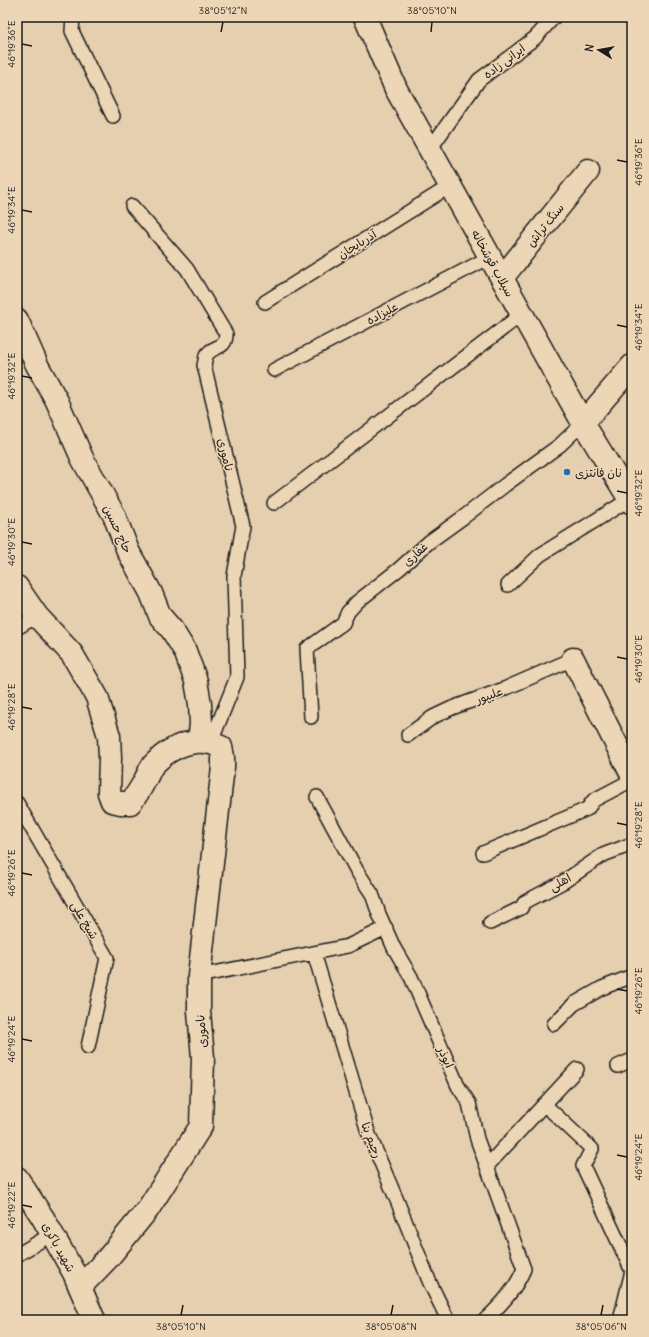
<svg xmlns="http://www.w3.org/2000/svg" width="649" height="1337" viewBox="0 0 649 1337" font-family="Delius,'Playpen Sans Arabic',sans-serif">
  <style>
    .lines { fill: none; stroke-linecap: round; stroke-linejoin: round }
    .service-casing { stroke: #1c1c1c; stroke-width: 16 }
    .minor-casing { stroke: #1c1c1c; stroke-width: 25 }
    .tertiary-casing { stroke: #1c1c1c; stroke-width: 25 }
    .secondary-casing { stroke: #1c1c1c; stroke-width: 25 }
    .service { stroke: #edd6b5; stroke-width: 13 }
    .minor { stroke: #edd6b5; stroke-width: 22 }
    .tertiary { stroke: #edd6b5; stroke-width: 22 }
    .secondary { stroke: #edd6b5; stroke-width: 22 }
    .ticks { fill: none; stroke: #1c1c1c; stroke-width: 1.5 }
    .poi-dot { fill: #1f6fb2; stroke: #edd6b5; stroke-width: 1.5 }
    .labels { text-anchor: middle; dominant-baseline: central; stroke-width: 3; stroke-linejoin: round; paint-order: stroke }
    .street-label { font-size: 12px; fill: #1c1c1c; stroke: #edd6b5 }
    .poi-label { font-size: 12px; fill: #1c1c1c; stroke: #edd6b5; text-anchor: start }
    .neatline { fill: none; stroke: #1c1c1c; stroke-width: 1.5 }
    .ticks-label { font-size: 10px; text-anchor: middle; fill: #1c1c1c }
  </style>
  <rect width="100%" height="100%" fill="#e5cfaf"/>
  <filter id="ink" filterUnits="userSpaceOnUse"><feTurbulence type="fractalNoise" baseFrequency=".025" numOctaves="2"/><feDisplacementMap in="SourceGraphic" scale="8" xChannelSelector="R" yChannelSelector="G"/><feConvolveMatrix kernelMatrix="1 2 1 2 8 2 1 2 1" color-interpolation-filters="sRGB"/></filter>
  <g filter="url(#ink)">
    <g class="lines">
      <g class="service-casing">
        <path id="service" d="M 73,17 L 72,31 L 113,116
          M 430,149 L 479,80 L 535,38 L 554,17
          M 132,206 L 187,269 L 226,334 C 226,351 213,344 206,356 C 205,358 205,363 204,365 L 243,526 L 234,576 L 237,677 L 211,742
          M 265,302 L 450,186
          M 274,370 L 490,257
          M 274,503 L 522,314
          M 508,585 L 540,555 L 630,499
          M 17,628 L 37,616
          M 311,717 L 307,649 L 343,623 L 348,612 L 357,602 L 399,569 L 429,542 L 465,516 L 505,485 L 560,445 L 583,423
          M 408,735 L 433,717 L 452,708 L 504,689 L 573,659
          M 317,797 L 357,871 L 372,894 L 379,914 L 394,948 L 411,977 L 458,1086 L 469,1103 L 477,1139 L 524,1269 C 515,1290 501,1305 485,1320
          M 17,803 L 107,958 L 88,1047
          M 483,853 L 587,809 L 594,800 L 632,780
          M 490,923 L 521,908 L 525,902 L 563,882 L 603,855 L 632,844
          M 314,953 L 368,1132 L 398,1203 L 430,1283 L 448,1320
          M 199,976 L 348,946 L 386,928
          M 554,1024 L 574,1004 L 602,988 L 632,976
          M 618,1066 L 632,1060
          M 544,1104 L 592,1149 L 583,1166 L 632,1271 L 620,1320
          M 487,1166 L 577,1069
          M 17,1255 L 52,1234"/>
      </g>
      <g class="minor-casing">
        <path id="minor" d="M 502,278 L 588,171
          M 17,320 L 37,365 L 57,401 L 82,458 L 114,515 L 128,551 L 151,593 L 160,616 L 172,630 L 185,651 L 196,681 L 200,704 L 201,724 L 199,741
          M 583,423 L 632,366
          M 17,587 L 37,616 L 72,654 L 97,697 L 109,736 L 110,758 L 109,793 L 112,801 L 121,803 L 130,803 C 136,796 141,788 145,780 C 148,775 150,768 154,764 C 172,745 198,735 221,747 L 223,757 L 223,767 L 199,976 L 199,1011 L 203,1058 L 201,1126 L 148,1209 L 108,1258 L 80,1287
          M 573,659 L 632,775"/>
      </g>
      <g class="tertiary-casing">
        <path id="tertiary" d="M 365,17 L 396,89 L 583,423 L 632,503"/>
      </g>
      <g class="secondary-casing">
        <path id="secondary" d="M 17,1178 L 43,1218 L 74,1273 L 94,1320"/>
      </g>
      <use href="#service" class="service"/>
      <use href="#minor" class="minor"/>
      <use href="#tertiary" class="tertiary"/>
      <use href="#secondary" class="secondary"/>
    </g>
  </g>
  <path class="ticks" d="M 221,32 L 223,22M 431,32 L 432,22M 22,44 L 32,46M 617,160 L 627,162M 22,210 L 32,212M 617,325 L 627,327M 22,376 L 32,378M 617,491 L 627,493M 22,542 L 32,544M 617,657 L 627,659M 22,707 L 32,709M 617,823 L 627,825M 22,873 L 32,875M 617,989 L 627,991M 22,1039 L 32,1041M 617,1155 L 627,1157M 22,1205 L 32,1207M 181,1315 L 183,1305M 391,1315 L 393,1305M 601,1315 L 603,1305"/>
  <circle class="poi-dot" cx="567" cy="472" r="4"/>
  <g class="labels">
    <g class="street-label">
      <text transform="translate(504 61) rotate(-37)">ایرانی زاده</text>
      <text transform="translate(545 225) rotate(-51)">سنگ تراش</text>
      <text transform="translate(357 244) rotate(-32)">آذربایجان</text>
      <text transform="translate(493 263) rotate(61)">سیلاب قوشخانه</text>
      <text transform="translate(382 313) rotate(-28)">علیزاده</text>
      <text transform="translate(226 455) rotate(76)">ناموری</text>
      <text transform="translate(118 529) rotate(65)">حاج حسین</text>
      <text transform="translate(415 554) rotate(-42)">غفاری</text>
      <text transform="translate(489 695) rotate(-20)">علیپور</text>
      <text transform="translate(560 882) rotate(-29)">اهلی</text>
      <text transform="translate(85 920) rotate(60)">شیخ علی</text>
      <text transform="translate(201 1031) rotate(-94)">ناموری</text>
      <text transform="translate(446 1057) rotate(66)">ابوذر</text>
      <text transform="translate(372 1140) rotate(69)">رحیم بنا</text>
      <text transform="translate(59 1247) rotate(61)">شهید باکری</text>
    </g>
    <g class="poi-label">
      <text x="575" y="472">نان فانتزی</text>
    </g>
  </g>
  <rect width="649" height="1337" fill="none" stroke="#edd6b5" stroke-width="44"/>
  <g transform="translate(599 50) rotate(281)" stroke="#edd6b5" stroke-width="3" paint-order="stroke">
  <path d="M0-3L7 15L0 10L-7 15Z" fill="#1c1c1c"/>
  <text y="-6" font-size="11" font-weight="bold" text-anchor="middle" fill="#1c1c1c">N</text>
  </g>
  <rect x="22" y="22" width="605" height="1293" class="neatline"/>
  <g class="ticks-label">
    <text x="223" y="14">38°05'12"N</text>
    <text x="432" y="14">38°05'10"N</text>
    <text transform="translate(11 44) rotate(-90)" y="4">46°19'36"E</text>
    <text transform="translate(638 162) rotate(-90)" y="4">46°19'36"E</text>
    <text transform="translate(11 210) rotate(-90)" y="4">46°19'34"E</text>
    <text transform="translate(638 327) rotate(-90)" y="4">46°19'34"E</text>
    <text transform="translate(11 376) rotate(-90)" y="4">46°19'32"E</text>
    <text transform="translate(638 493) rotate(-90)" y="4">46°19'32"E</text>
    <text transform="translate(11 542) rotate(-90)" y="4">46°19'30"E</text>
    <text transform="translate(638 659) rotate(-90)" y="4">46°19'30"E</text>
    <text transform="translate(11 707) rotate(-90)" y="4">46°19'28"E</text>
    <text transform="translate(638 825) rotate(-90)" y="4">46°19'28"E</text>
    <text transform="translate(11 873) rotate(-90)" y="4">46°19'26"E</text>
    <text transform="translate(638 991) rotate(-90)" y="4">46°19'26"E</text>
    <text transform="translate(11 1039) rotate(-90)" y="4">46°19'24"E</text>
    <text transform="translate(638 1157) rotate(-90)" y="4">46°19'24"E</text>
    <text transform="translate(11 1205) rotate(-90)" y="4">46°19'22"E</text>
    <text x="181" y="1330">38°05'10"N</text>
    <text x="391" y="1330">38°05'08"N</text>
    <text x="601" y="1330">38°05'06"N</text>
  </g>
</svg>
